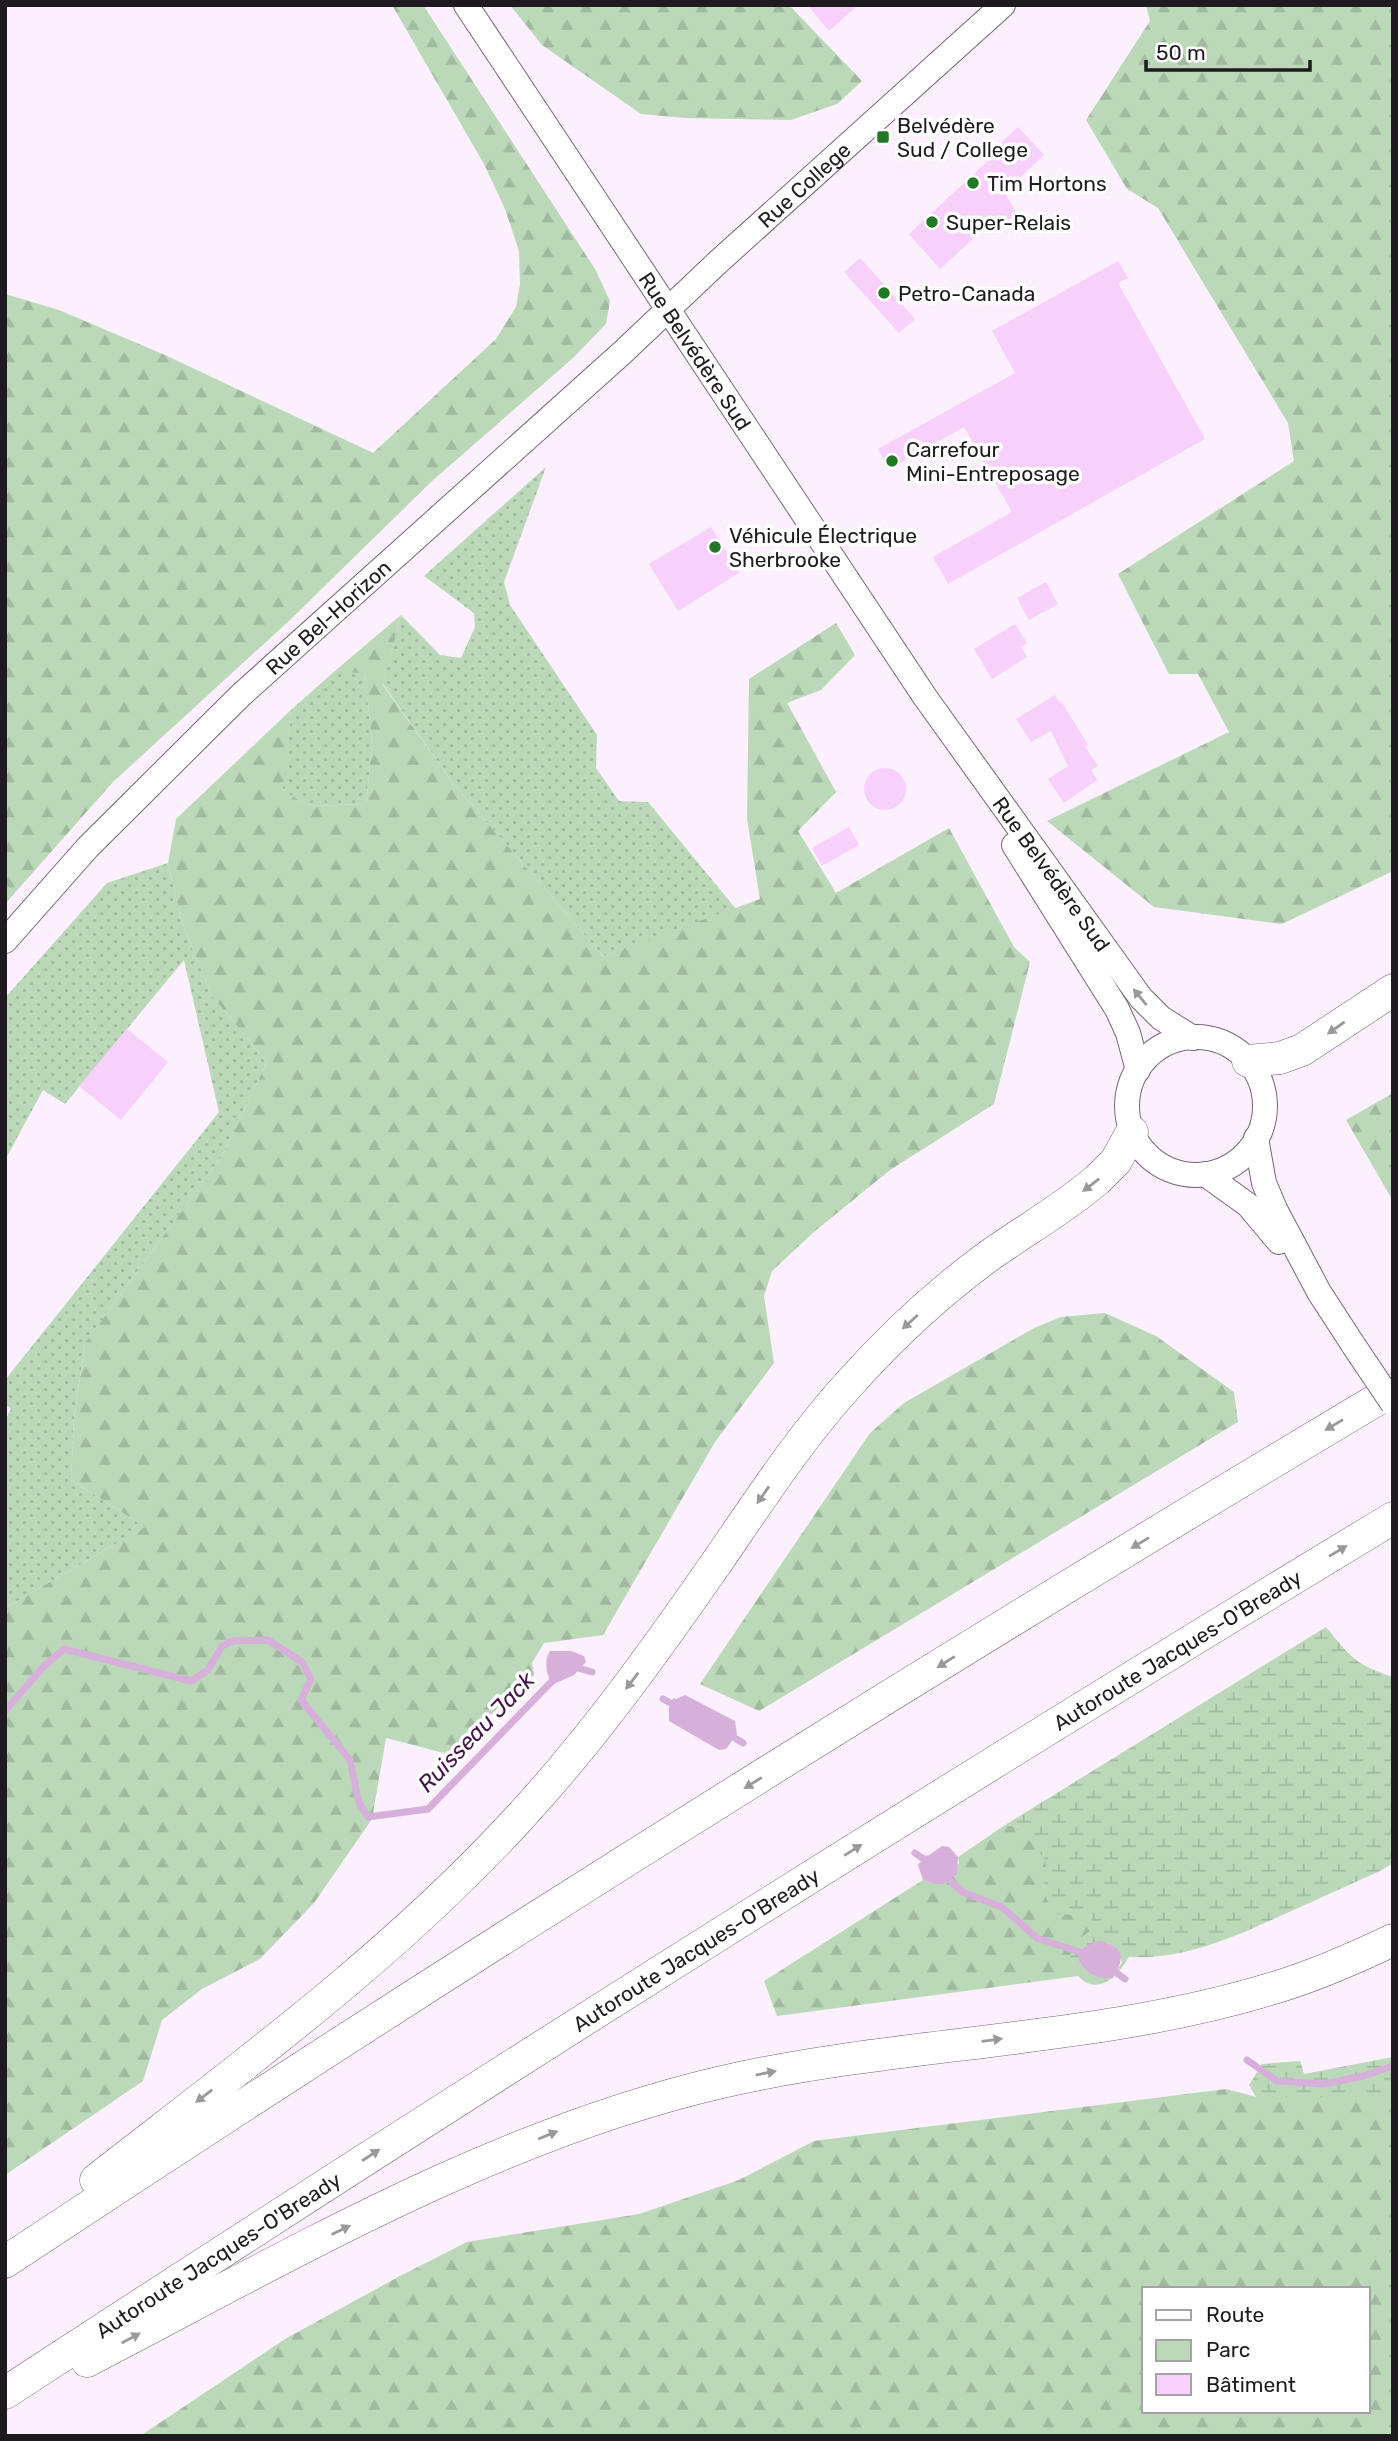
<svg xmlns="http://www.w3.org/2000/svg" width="1398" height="2441" viewBox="0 0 1398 2441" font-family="Rubik,sans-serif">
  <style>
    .green { fill: url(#green-dots) }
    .forest { fill: url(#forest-firs); fill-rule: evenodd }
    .wetland { fill: url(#wetland-marsh); fill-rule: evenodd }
    .water { fill: #d6b0da }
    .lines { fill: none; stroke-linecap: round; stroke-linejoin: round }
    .stream { stroke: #d6b0da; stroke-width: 7 }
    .building { fill: #f7d0fb }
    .secondary-casing { stroke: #766878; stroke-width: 26 }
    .highway-casing { stroke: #766878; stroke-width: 33 }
    .secondary { stroke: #fff; stroke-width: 24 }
    .highway { stroke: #fff; stroke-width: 32 }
    .secondary-bridge-casing { stroke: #766878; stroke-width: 26; stroke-linecap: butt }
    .secondary-bridge { stroke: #fff; stroke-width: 24 }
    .oneway { fill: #9a989b }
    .poi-dot { fill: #227824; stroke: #fff; stroke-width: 2.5 }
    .labels { text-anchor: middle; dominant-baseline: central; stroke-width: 7; stroke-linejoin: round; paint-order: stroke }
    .poi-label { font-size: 21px; fill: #1f1a20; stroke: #fff; text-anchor: start }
    .street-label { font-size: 21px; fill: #1f1a20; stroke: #fff }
    .water-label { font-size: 23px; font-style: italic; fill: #431649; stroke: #fff }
  </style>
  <defs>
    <pattern id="green-dots" width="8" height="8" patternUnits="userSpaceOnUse" patternTransform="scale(1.75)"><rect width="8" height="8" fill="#bbd8b9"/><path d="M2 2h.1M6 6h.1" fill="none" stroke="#a0b99f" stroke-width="1.8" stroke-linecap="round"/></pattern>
    <pattern id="forest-firs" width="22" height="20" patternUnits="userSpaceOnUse" patternTransform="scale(1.75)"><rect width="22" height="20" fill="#bbd8b9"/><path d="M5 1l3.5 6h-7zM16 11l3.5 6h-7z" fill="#a0b99f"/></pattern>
    <pattern id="wetland-marsh" width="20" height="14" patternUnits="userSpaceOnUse" patternTransform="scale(1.75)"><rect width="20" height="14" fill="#bbd8b9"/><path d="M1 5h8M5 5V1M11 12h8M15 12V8" fill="none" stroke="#a0b99f"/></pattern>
  </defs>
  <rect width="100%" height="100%" fill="#fceffe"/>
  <path class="green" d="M 546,467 L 504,582 L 510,605 L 597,735 L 596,768 L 619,801 L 648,802 L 736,909 L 603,956 L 452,782 L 383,684 L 401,615 L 440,655 L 461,658 L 475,627 L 474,613 L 424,576 Z
    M 336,670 L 365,673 L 372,744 L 366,804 L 308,806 L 282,790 L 291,710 Z
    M 168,863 L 181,920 L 212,996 L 267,1062 L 222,1156 L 85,1343 L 74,1419 L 71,1480 L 145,1527 L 5,1608 L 5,1421 L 11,1409 L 5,1404 L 5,1380 L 219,1112 L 184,960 L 65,1104 L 43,1090 L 5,1160 L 5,998 L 107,883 Z"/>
  <path class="forest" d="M 392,5 L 423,5 L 595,269 L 610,301 L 606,324 L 574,357 L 431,482 L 290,620 L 113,782 L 5,904 L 5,294 L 59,310 L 165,355 L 373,453 L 496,339 L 516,307 L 520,284 L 519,251 L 505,209 L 484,164 Z
    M 510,5 L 789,5 L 862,81 L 837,104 L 791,120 L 685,118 L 641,114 L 542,45 Z
    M 1146,5 L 1393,5 L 1393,871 L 1282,924 L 1154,907 L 1047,821 L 1229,732 L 1198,674 L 1169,674 L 1118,574 L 1294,461 L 1288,423 L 1158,208 L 1127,189 L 1086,120 L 1150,21 Z
    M 401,615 L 383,685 L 452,782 L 603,956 L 760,899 L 747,819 L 749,679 L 836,623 L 855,655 L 821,690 L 787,703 L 836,792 L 798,831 L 836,893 L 949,828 L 1014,947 L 1030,962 L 994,1104 L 890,1170 L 815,1231 L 772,1271 L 764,1296 L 774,1363 L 715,1442 L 603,1635 L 544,1643 L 532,1663 L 534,1675 L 448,1754 L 386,1738 L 372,1819 L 314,1903 L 260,1959 L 202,1989 L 162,2020 L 143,2081 L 5,2175 L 5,1608 L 145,1527 L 71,1480 L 74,1419 L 85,1343 L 222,1156 L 267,1062 L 212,996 L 181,920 L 168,863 L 176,819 L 291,710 L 283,790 L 308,806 L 366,804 L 372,744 L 365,674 L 336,670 Z
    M 1393,1093 L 1393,1201 L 1346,1120 Z
    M 1105,1313 L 1156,1336 L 1234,1392 L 1238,1422 L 759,1711 L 700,1684 L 870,1433 L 904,1403 L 1034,1328 L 1061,1317 Z
    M 1005,1825 L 1020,1827 L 1047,1861 L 1043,1890 L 1088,1915 L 1098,1926 L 1077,1941 L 1070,1956 L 1078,1976 L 777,2016 L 764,1981 L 923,1880 L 935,1884 L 943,1884 L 959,1863 L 958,1857 Z
    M 1226,2089 L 1256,2097 L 1393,2097 L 1393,2436 L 140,2436 L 285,2339 L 400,2276 L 467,2242 L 639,2214 L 739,2180 L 814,2141 ZM 1144,2289 L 1368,2289 L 1368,2411 L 1144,2411 Z"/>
  <path class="wetland" d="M 1326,1627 C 1351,1657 1354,1664 1393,1677 L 1393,1863 L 1380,1871 C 1349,1885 1318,1899 1287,1913 C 1236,1936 1186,1960 1129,1957 C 1119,1974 1099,1997 1079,1977 C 1075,1972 1073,1962 1070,1956 L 1076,1941 L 1097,1926 L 1088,1915 L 1053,1914 L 1043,1890 L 1046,1861 L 1020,1827 L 1005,1825 ZM 1107,1942 L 1118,1951 L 1122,1962 L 1113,1978 L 1094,1976 Z
    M 1393,2057 L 1393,2097 L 1256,2097 L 1249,2085 L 1262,2064 L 1300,2061 L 1304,2074 Z"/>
  <path class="water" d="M 550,1651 L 571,1651 L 584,1656 L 586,1662 L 574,1675 L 554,1684 L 551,1682 C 546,1673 544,1660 550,1651 Z
    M 685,1695 L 735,1721 L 737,1734 L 726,1749 L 719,1750 L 669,1721 L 669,1708 L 673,1698 L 676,1699 Z
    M 942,1846 L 949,1847 L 958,1857 L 957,1874 L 943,1884 L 935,1884 L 923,1880 L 918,1865 L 926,1855 L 928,1856 Z
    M 1101,1941 C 1126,1948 1124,1959 1113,1978 C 1099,1980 1085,1974 1079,1960 C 1079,1947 1090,1943 1101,1941 Z"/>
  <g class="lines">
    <path class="stream" d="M 574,1667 L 592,1672
      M 663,1699 L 678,1707
      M 5,1711 L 44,1666 L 64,1649 L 191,1681 L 208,1670 L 222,1646 L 232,1641 L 268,1640 L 302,1662 L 311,1679 L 301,1700 L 350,1760 L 359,1803 L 368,1817 L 428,1809 L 558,1675
      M 728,1734 L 743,1743
      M 915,1853 L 929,1863
      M 944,1875 L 962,1892 L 1002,1907 L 1037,1938 L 1086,1954
      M 1108,1967 L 1125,1979
      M 1247,2060 L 1277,2081 L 1324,2084 L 1363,2076 L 1393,2066"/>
  </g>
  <path class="building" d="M 807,5 L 858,5 L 829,31 Z
    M 1018,127 L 1044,155 L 1004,192 L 1017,213 L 1002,226 L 995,219 L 940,269 L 909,234 L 1003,147 L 1000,144 Z
    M 860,258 L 915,319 L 899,333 L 844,272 Z
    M 1118,261 L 1128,278 L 1118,283 L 1205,439 L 948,584 L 933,557 L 1012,512 L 964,427 L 889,469 L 878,449 L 1015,373 L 992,331 Z
    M 711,527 L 739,573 L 678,611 L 649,564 Z
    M 1046,582 L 1058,604 L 1029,620 L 1017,598 Z
    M 1015,624 L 1027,643 L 1021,647 L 1027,657 L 992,679 L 974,649 Z
    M 1055,695 L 1059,702 L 1061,701 L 1088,745 L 1085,747 L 1098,766 L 1091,770 L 1097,780 L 1064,803 L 1048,779 L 1068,766 L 1051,731 L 1031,742 L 1016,719 Z
    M864 789a21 21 0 1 1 42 0a21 21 0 1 1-42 0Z
    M 849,827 L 859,845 L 822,866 L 812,848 Z
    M 127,1029 L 168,1062 L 121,1120 L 79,1086 Z"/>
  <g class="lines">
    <g class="secondary-casing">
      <g id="secondary">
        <path id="s1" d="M 466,5 L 925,697 L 1141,998 L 1161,1018 L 1193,1038"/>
        <path d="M 1014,845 L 1117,1009 L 1128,1033 L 1138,1070"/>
        <path id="s2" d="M 5,941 L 88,847 L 241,695 L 623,352 L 717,263 L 1003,5"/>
        <circle cx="1196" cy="1106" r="69"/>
        <path d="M 1256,1138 L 1264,1183 L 1275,1209 L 1319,1292 L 1354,1346"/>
        <path d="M 1205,1174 L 1248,1205 L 1279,1242"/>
      </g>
    </g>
    <g class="highway-casing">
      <g id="highway">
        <path d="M 1248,1061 L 1280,1058 L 1302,1050 L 1393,990"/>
        <path d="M 96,2180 C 242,2066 394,1955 520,1817 C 593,1738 655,1651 717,1562 C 759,1501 799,1439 849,1384 C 890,1338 936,1295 986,1258 C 1022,1232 1063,1209 1097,1180 L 1116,1161 L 1132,1132"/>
        <path d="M 5,2262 C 461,1960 924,1670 1393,1390"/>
        <path d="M 87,2361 C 291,2255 497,2134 722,2082 C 905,2040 1097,2043 1277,1987 C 1317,1975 1355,1958 1393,1940"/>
        <path id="s3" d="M 5,2393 C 463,2094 925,1801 1393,1518"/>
      </g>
    </g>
    <use href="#secondary" class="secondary"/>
    <use href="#highway" class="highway"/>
    <g class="secondary-bridge-casing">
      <path id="secondary-bridge" d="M 1354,1346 L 1393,1404"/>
    </g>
    <use href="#secondary-bridge" class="secondary-bridge"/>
  </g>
  <defs><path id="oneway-solid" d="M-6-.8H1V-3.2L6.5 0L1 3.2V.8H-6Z" transform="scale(1.75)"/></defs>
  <g class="oneway">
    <use href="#oneway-solid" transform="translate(1140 997) rotate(-129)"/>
    <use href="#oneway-solid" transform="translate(1336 1028) rotate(145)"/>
    <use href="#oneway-solid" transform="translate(1091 1185) rotate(142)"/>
    <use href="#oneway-solid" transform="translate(910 1322) rotate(138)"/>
    <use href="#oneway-solid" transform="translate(1334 1425) rotate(149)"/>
    <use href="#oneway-solid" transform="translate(763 1495) rotate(125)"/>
    <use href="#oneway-solid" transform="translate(1140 1543) rotate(149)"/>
    <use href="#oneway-solid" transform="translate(1338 1551) rotate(-31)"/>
    <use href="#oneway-solid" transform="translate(946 1662) rotate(148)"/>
    <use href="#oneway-solid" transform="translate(632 1681) rotate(127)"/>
    <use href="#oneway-solid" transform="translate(753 1783) rotate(148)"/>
    <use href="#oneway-solid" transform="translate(853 1850) rotate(-32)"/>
    <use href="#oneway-solid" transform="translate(992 2040) rotate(-7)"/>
    <use href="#oneway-solid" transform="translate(766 2073) rotate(-11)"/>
    <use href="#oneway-solid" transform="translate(204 2096) rotate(142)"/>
    <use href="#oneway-solid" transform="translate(548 2135) rotate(-22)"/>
    <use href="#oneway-solid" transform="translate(371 2155) rotate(-33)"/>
    <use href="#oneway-solid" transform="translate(341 2230) rotate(-26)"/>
    <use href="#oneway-solid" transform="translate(131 2338) rotate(-28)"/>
  </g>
  <g class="poi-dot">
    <rect x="876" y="130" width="14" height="14" rx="3.5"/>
    <circle cx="973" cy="183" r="7"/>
    <circle cx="932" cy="222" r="7"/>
    <circle cx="884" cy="293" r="7"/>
    <circle cx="892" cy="461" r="7"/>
    <circle cx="715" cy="547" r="7"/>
  </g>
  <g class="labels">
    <g class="poi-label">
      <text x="897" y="125">Belvédère<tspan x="897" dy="24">Sud / College</tspan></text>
      <text x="987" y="183">Tim Hortons</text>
      <text x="946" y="222">Super-Relais</text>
      <text x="898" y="293">Petro-Canada</text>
      <text x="906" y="449">Carrefour<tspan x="906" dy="24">Mini-Entreposage</tspan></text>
      <text x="729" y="535">Véhicule Électrique<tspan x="729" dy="24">Sherbrooke</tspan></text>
    </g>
    <g class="street-label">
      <text stroke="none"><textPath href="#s2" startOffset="1101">Rue College</textPath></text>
      <text stroke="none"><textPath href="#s1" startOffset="415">Rue Belvédère Sud</textPath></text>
      <text stroke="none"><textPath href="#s2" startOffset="458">Rue Bel-Horizon</textPath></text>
      <text stroke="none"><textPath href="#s1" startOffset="1048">Rue Belvédère Sud</textPath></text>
      <text stroke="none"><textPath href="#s3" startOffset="1388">Autoroute Jacques-O'Bready</textPath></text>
      <text stroke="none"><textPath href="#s3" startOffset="821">Autoroute Jacques-O'Bready</textPath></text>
      <text stroke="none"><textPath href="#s3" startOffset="254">Autoroute Jacques-O'Bready</textPath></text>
    </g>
    <g class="water-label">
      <text transform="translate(476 1732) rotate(-46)">Ruisseau Jack</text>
    </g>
  </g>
  <rect width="1398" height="2441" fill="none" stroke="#1f1a20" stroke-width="14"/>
  <rect x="1142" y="2287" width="228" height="126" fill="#ffffff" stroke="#a5a3a6" stroke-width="2"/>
  <rect x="1156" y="2310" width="35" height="10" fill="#ffffff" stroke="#a5a3a6" stroke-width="2"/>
  <text x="1206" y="2322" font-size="21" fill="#1f1a20">Route</text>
  <rect x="1156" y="2340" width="35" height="21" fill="#bbd8b9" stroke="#a5a3a6" stroke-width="2"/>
  <text x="1206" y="2357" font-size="21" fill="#1f1a20">Parc</text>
  <rect x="1156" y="2374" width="35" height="21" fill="#f7d0fb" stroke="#a5a3a6" stroke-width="2"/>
  <text x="1206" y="2392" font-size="21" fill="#1f1a20">Bâtiment</text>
  <path d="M1146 60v10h164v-10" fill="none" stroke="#1f1a20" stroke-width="3.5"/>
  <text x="1156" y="60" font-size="21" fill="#1f1a20" stroke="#ffffff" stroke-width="5" paint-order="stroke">50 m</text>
</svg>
